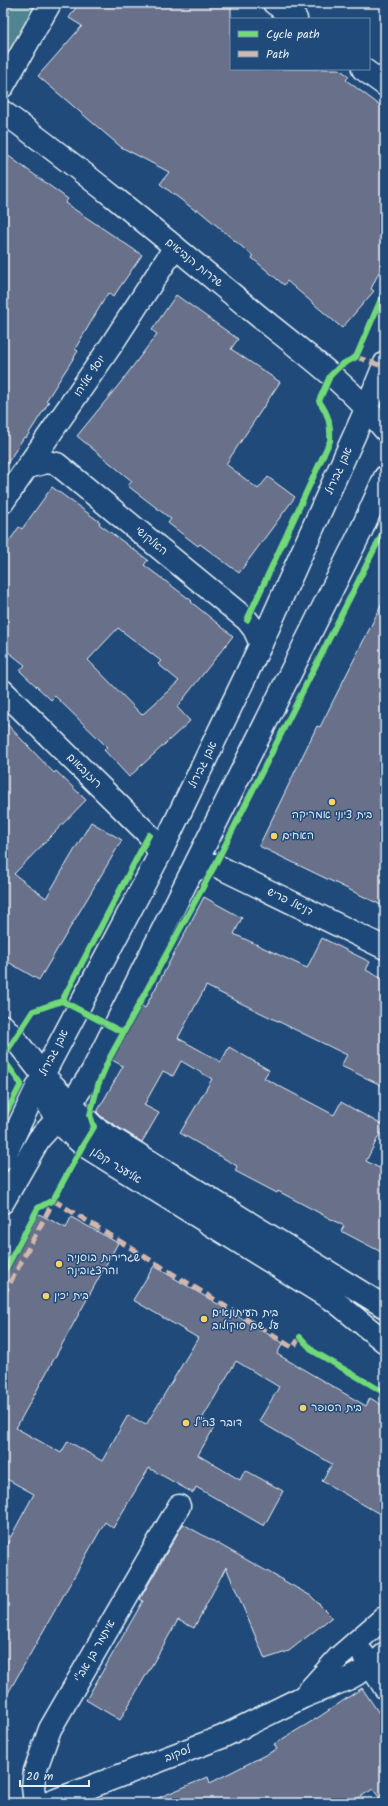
<svg xmlns="http://www.w3.org/2000/svg" width="388" height="1806" viewBox="0 0 388 1806" font-family="Kalam,'Playpen Sans Hebrew',sans-serif">
  <style>
    .green { fill: #508490; stroke: #9cbac4 }
    .building { fill: #68708a; stroke: #e8f1f8; fill-rule: evenodd }
    .lines { fill: none; stroke-linecap: round; stroke-linejoin: round }
    .street-casing { stroke: #e8f1f8; stroke-width: 25 }
    .secondary-casing { stroke: #e8f1f8; stroke-width: 25 }
    .street { stroke: #1f4a7a; stroke-width: 22 }
    .secondary { stroke: #1f4a7a; stroke-width: 22 }
    .quiet { stroke: #d1b7ad; stroke-width: 5; stroke-dasharray: 10 5; stroke-linecap: butt }
    .cycleway-casing { stroke: #1f4a7a; stroke-width: 8 }
    .cycleway { stroke: #71d979; stroke-width: 6 }
    .poi-dot { fill: #ffd166; stroke: #1f4a7a; stroke-width: 1.5 }
    .labels { text-anchor: middle; dominant-baseline: central; stroke-width: 3; stroke-linejoin: round; paint-order: stroke }
    .street-label { font-size: 11px; fill: #e8f1f8; stroke: #1f4a7a }
    .poi-label { font-size: 11px; fill: #e8f1f8; stroke: #1f4a7a; text-anchor: start }
  </style>
  <rect width="100%" height="100%" fill="#1f4a7a"/>
  <filter id="ink" filterUnits="userSpaceOnUse"><feTurbulence type="fractalNoise" baseFrequency=".025" numOctaves="2"/><feDisplacementMap in="SourceGraphic" scale="8" xChannelSelector="R" yChannelSelector="G"/><feConvolveMatrix kernelMatrix="1 2 1 2 8 2 1 2 1" color-interpolation-filters="sRGB"/></filter>
  <g filter="url(#ink)">
    <path class="green" d="M 3,3 L 43,3 L 3,73 Z"/>
    <path class="building" d="M 79,3 L 231,3 L 231,69 L 339,69 L 349,76 L 346,80 L 385,109 L 385,259 L 371,289 L 374,291 L 342,328 L 287,281 L 284,285 L 252,258 L 253,256 L 197,209 L 196,211 L 160,184 L 169,172 L 121,147 L 38,76 L 82,26 L 69,18 Z
      M 3,152 L 68,199 L 65,203 L 142,255 L 113,297 L 108,293 L 75,349 L 78,351 L 46,401 L 49,402 L 26,438 L 24,437 L 3,470 Z
      M 176,295 L 238,339 L 231,349 L 280,382 L 226,464 L 258,489 L 268,477 L 295,497 L 239,573 L 200,544 L 198,546 L 168,523 L 171,519 L 128,486 L 132,481 L 77,436 L 121,382 L 157,334 L 152,330 Z
      M 52,487 L 100,522 L 99,524 L 148,560 L 144,565 L 192,601 L 191,602 L 233,636 L 177,707 L 190,721 L 129,777 L 104,750 L 107,747 L 55,696 L 51,700 L 20,671 L 25,665 L 3,648 L 3,550 L 19,527 L 22,529 ZM 118,628 L 161,661 L 158,664 L 179,681 L 142,715 L 88,660 Z
      M 385,598 L 385,907 L 259,846 L 317,726 L 320,727 Z
      M 3,720 L 54,773 L 56,771 L 86,800 L 14,874 L 46,898 L 91,822 L 122,840 L 39,980 L 3,959 Z
      M 204,897 L 242,918 L 234,934 L 307,968 L 322,938 L 370,962 L 366,970 L 385,980 L 385,1087 L 341,1066 L 347,1055 L 206,986 L 178,1038 L 221,1062 L 229,1047 L 269,1070 L 264,1078 L 334,1115 L 341,1102 L 384,1126 L 366,1161 L 385,1171 L 385,1254 L 341,1231 L 344,1226 L 278,1191 L 277,1193 L 235,1171 L 237,1166 L 180,1133 L 212,1079 L 181,1061 L 173,1076 L 163,1071 L 144,1105 L 159,1113 L 142,1142 L 102,1117 L 97,1112 L 123,1066 L 112,1060 L 130,1024 L 140,1005 L 145,1008 Z
      M 39,1214 L 66,1228 L 71,1217 L 118,1243 L 16,1428 L 61,1453 L 68,1441 L 102,1461 L 128,1415 L 146,1425 L 198,1338 L 133,1300 L 154,1266 L 283,1343 L 277,1354 L 366,1406 L 370,1398 L 385,1407 L 385,1517 L 322,1481 L 332,1464 L 259,1421 L 279,1387 L 236,1361 L 202,1419 L 215,1426 L 198,1455 L 240,1480 L 245,1470 L 283,1491 L 264,1526 L 196,1487 L 193,1493 L 149,1468 L 113,1528 L 105,1522 L 3,1702 L 3,1551 L 34,1494 L 3,1477 L 3,1280 Z
      M 183,1524 L 311,1596 L 332,1617 L 289,1651 L 265,1659 L 226,1567 L 194,1628 L 178,1620 L 120,1720 L 86,1700 L 143,1601 L 140,1599 Z
      M 362,1688 L 385,1722 L 385,1803 L 383,1803 L 373,1789 L 350,1803 L 146,1803 L 208,1777 L 210,1783 L 277,1749 L 274,1744 L 319,1717 Z"/>
    <g class="lines">
      <g class="street-casing">
        <path id="street" d="M 274,3 L 296,19
          M 363,69 L 385,85
          M 28,467 L 47,462 L 57,464 L 247,620 L 254,629 L 261,644
          M 3,502 L 110,347 L 175,247
          M 3,691 L 149,835 L 160,854
          M 193,871 L 204,866 L 215,865 L 385,948
          M 363,1654 L 385,1688
          M 304,1696 L 339,1657 L 385,1617
          M 35,1803 L 33,1787 L 35,1771 L 50,1729 L 179,1506
          M 48,1803 L 222,1737 L 303,1697 L 350,1678 L 371,1666 L 385,1654"/>
      </g>
      <g class="secondary-casing">
        <path id="secondary" d="M 3,86 L 50,3
          M 3,112 C 88,174 169,242 250,309 C 296,347 348,383 385,430
          M 3,1026 L 14,1038 L 43,1075 L 94,1127 L 385,1307
          M 43,1075 C 45,1112 57,1121 83,1145 L 337,1303 L 385,1342
          M 3,1159 L 43,1075 L 160,854 L 261,644 L 367,407 L 385,363
          M 3,1202 L 39,1139 L 70,1105 L 92,1072 L 361,531 L 385,477"/>
      </g>
      <use href="#street" class="street"/>
      <use href="#secondary" class="secondary"/>
      <path class="quiet" d="M 3,19 L 12,3
        M 356,357 L 385,367
        M 53,1200 L 293,1348 L 300,1337
        M 3,1296 L 53,1202"/>
      <g class="cycleway-casing">
        <path id="cycleway" d="M 247,620 L 330,441 C 331,425 329,415 319,401 L 330,376 L 341,365 L 356,357 L 385,290
          M 62,1001 L 122,1032
          M 3,1057 L 33,1011 L 62,1001 L 149,835
          M 3,1059 L 21,1084 L 3,1119
          M 3,1274 L 38,1208 L 53,1200 L 83,1145 L 94,1127 L 90,1115 L 98,1085 L 109,1059 L 215,865 L 382,534 L 385,532
          M 300,1337 L 313,1351 L 385,1393"/>
      </g>
      <use href="#cycleway" class="cycleway"/>
    </g>
  </g>
  <g class="poi-dot">
    <circle cx="332" cy="802" r="4"/>
    <circle cx="274" cy="836" r="4"/>
    <circle cx="59" cy="1264" r="4"/>
    <circle cx="46" cy="1296" r="4"/>
    <circle cx="204" cy="1319" r="4"/>
    <circle cx="303" cy="1408" r="4"/>
    <circle cx="186" cy="1423" r="4"/>
  </g>
  <g class="labels">
    <g class="street-label">
      <text transform="translate(194 263) rotate(39)">שדרות הנביאים</text>
      <text transform="translate(90 376) rotate(-56)">יוסף אליהו</text>
      <text transform="translate(339 471) rotate(-66)">אבן גבירול</text>
      <text transform="translate(151 541) rotate(39)">האלקושי</text>
      <text transform="translate(203 765) rotate(-64)">אבן גבירול</text>
      <text transform="translate(84 771) rotate(45)">רוזנבאום</text>
      <text transform="translate(290 902) rotate(26)">דניאל פריש</text>
      <text transform="translate(54 1053) rotate(-63)">אבן גבירול</text>
      <text transform="translate(116 1166) rotate(32)">אליעזר קפלן</text>
      <text transform="translate(95 1651) rotate(-60)">איתמר בן אב"י</text>
      <text transform="translate(178 1754) rotate(-21)">לסקוב</text>
    </g>
    <g class="poi-label">
      <text x="332" y="815" text-anchor="middle">בית ציוני אמריקה</text>
      <text x="282" y="836">האחים</text>
      <text x="67" y="1258">שגרירות בוסניה<tspan x="67" dy="13">והרצגובינה</tspan></text>
      <text x="54" y="1296">בית יכין</text>
      <text x="212" y="1313">בית העיתונאים<tspan x="212" dy="13">על שם סוקולוב</tspan></text>
      <text x="311" y="1408">בית הסופר</text>
      <text x="194" y="1423">דובר צה"ל</text>
    </g>
  </g>
  <rect width="388" height="1806" fill="none" stroke="#1f4a7a" stroke-width="16"/>
  <rect x="8" y="8" width="372" height="1790" fill="none" stroke="#e8f1f8" stroke-width="1.5" filter="url(#ink)"/>
  <rect x="230" y="18" width="140" height="52" fill="#1f4a7a" stroke="#6f8dac"/>
  <rect x="238" y="31" width="20" height="6" fill="#71d979" stroke="#6f8dac"/>
  <text x="266" y="38" font-size="12" fill="#e8f1f8">Cycle path</text>
  <rect x="238" y="51" width="20" height="6" fill="#d1b7ad" stroke="#6f8dac"/>
  <text x="266" y="58" font-size="12" fill="#e8f1f8">Path</text>
  <path d="M20 1780v6h69v-6" fill="none" stroke="#e8f1f8" stroke-width="2"/>
  <text x="26" y="1780" font-size="12" fill="#e8f1f8" stroke="#1f4a7a" stroke-width="3" paint-order="stroke">20 m</text>
</svg>
